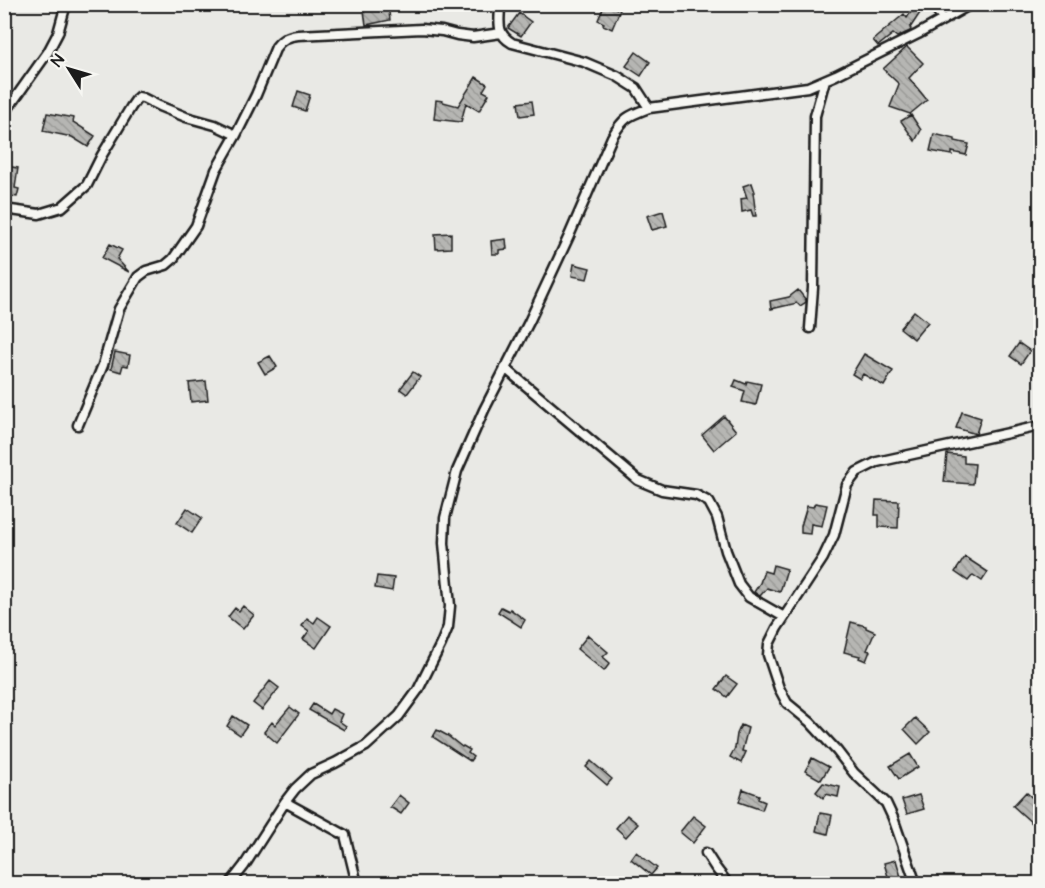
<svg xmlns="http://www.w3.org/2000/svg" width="1045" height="888" viewBox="0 0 1045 888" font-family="'Architects Daughter',sans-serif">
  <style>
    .building { fill: url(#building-back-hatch); stroke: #1c1c1c; stroke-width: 1.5 }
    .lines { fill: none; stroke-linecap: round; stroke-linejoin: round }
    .minor-casing { stroke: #1c1c1c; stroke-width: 13 }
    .minor { stroke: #f6f6f2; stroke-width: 8 }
  </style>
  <defs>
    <pattern id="building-back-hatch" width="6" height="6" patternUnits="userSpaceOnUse" patternTransform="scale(1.5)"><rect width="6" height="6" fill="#b6b6b3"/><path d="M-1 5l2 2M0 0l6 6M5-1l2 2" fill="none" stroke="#9c9c99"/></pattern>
  </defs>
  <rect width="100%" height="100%" fill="#e9e9e5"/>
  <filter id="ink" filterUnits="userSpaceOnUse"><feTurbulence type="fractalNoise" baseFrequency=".0167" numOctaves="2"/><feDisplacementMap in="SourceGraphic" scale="12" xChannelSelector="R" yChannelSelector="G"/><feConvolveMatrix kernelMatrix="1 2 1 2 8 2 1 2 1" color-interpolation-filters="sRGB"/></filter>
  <g filter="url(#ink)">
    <path class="building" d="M 363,4 L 388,4 L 390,20 L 366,25 Z
      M 605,4 L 620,10 L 612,29 L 603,25 L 604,23 L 598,20 Z
      M 915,6 L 922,10 L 910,28 L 911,29 L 910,31 L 897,37 L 893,34 L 878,46 L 873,40 L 904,14 L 907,18 Z
      M 519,13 L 531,22 L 521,36 L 508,28 Z
      M 907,47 L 923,63 L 909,78 L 927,100 L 910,114 L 890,107 L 899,84 L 883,69 Z
      M 636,52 L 650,62 L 641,76 L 626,66 Z
      M 476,77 L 487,84 L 483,91 L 489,94 L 479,111 L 466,103 L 461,122 L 434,119 L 436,100 L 443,101 L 443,102 L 458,106 Z
      M 298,91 L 310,95 L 305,111 L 293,107 Z
      M 532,101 L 534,114 L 520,116 L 518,103 Z
      M 47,113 L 74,118 L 73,122 L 95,136 L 88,147 L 72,137 L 43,131 Z
      M 911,115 L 921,130 L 915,141 L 901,121 Z
      M 934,134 L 955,139 L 955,141 L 969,144 L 966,155 L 952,152 L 952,155 L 930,151 Z
      M 5,166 L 18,168 L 15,188 L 19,189 L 17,197 L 4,195 Z
      M 752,183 L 755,192 L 753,192 L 756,216 L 753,216 L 751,210 L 742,212 L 741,199 L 747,198 L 743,186 Z
      M 663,211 L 667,226 L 652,230 L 647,216 Z
      M 451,233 L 451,248 L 436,249 L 435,234 Z
      M 506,239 L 507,249 L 499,250 L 499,254 L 492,254 L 491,241 Z
      M 110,244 L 122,250 L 117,259 L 129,272 L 102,258 Z
      M 574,264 L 590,268 L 587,279 L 572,276 Z
      M 798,290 L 806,300 L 806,302 L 800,306 L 797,303 L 771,309 L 770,301 L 789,297 Z
      M 914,311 L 928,322 L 914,339 L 900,328 Z
      M 1019,343 L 1030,351 L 1021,364 L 1010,356 Z
      M 115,352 L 130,355 L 128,366 L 123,365 L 121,372 L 111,369 Z
      M 864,354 L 893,371 L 884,386 L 863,374 L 860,379 L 852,374 Z
      M 270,356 L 277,367 L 265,374 L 258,362 Z
      M 413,372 L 420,377 L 407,394 L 400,389 Z
      M 736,380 L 746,384 L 747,381 L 761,384 L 756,405 L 742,402 L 745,391 L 733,387 Z
      M 206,381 L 208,400 L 191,402 L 189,383 Z
      M 962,412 L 981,418 L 976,434 L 956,428 Z
      M 724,416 L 736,431 L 714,450 L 702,435 Z
      M 947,454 L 964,456 L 964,463 L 975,464 L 973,484 L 944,482 Z
      M 876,500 L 899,501 L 898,528 L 879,527 L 879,515 L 875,515 Z
      M 815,503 L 827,505 L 822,526 L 811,524 L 810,534 L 801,533 L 801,526 L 807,506 L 813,507 Z
      M 187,508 L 202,518 L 192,533 L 177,523 Z
      M 965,557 L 988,572 L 982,581 L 973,575 L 968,581 L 955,572 Z
      M 773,565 L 787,569 L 780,592 L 767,588 L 760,596 L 754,592 L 760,583 L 764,571 L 771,573 Z
      M 377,576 L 394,578 L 392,591 L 375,588 Z
      M 243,606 L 254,615 L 243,629 L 228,617 L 235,608 L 239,611 Z
      M 501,607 L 509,611 L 510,609 L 525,620 L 521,627 L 498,612 Z
      M 318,617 L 331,626 L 316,648 L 303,639 L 309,631 L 302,626 L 307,618 L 314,623 Z
      M 851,622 L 866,626 L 866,628 L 875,632 L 867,650 L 870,651 L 866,661 L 859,658 L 860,656 L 844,652 Z
      M 588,635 L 608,652 L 603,657 L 610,663 L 604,671 L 577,649 Z
      M 726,676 L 737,684 L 727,697 L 716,689 Z
      M 270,681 L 279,688 L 262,710 L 253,703 Z
      M 313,704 L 329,714 L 332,709 L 342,714 L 339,721 L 346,726 L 344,730 L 309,710 Z
      M 290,707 L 299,714 L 277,743 L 264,732 L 272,722 L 275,725 Z
      M 233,716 L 247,725 L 240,735 L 227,726 Z
      M 915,718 L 930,732 L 918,744 L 904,729 Z
      M 741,725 L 748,728 L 742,751 L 746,752 L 741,763 L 730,757 L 735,748 L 737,734 Z
      M 437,730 L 448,736 L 462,747 L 463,746 L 470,750 L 468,753 L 473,757 L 470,761 L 433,737 Z
      M 910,754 L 918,767 L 899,779 L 890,766 Z
      M 812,758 L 829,767 L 821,780 L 805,771 Z
      M 591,761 L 612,779 L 607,785 L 586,767 Z
      M 823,783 L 840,787 L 838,797 L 826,794 L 823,798 L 816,792 Z
      M 743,789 L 759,795 L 758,799 L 765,802 L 762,810 L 739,802 Z
      M 1026,792 L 1041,806 L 1041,831 L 1013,806 Z
      M 399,795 L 409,803 L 401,814 L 390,807 Z
      M 919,795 L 924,809 L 907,814 L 902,800 Z
      M 820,813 L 832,815 L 828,834 L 816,831 Z
      M 627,815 L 638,824 L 626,837 L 616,828 Z
      M 693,816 L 706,826 L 693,843 L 680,832 Z
      M 636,852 L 657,868 L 651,875 L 631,859 Z
      M 896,860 L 901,877 L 889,880 L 884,863 Z"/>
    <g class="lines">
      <g class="minor-casing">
        <path id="minor" d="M 500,4 C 500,21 495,33 512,43 L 584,62 L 617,76 L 636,88 L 649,108
          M 933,4 L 943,20
          M 4,114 L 48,52 L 58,33 L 66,4
          M 4,209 L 39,214 L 62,207 L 87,185 L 102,155 L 131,107 L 138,97 L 143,98 L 159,106 L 186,117 L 215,125 L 236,135
          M 810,328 L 813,288 L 815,116 L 825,80
          M 505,368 L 638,480 L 662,490 L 696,495 L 709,502 L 717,517 L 726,551 L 739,584 L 749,597 L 784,617
          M 78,425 L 103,365 L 119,309 L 138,277 L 146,271 L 166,265 L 173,259 L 196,226 L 216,170 L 236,135 L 256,95 L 276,47 C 282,39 288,36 298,35 L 422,29 L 442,31 L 457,35 L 473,37 L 501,33
          M 285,802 L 345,835 L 357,884
          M 706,853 L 715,867 L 728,884
          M 230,884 L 244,866 L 285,802 L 295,789 L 311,774 L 335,763 L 366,746 L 399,716 L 418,690 L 441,644 L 448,627 L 450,606 L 444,543 L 445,518 L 457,471 L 484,410 L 529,322 L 569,236 L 612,137 C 624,117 628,116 649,108 L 808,87 L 836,75 L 918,34 L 971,4
          M 916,884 L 893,818 L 886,803 L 854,773 L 837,751 L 810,722 L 787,703 L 779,688 L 768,655 L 769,644 L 777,628 L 823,558 L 834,535 L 847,485 L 857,472 L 877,462 L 1040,426"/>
      </g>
      <use href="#minor" class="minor"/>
    </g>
  </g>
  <rect width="1045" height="888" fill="none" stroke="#f6f6f2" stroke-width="24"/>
  <rect x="12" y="12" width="1021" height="864" fill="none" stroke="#1c1c1c" stroke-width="2" filter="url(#ink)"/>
  <g transform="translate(69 69) rotate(307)" stroke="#f6f6f2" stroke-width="4.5" paint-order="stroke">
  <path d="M0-4.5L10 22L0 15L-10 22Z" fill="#1c1c1c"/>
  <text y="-9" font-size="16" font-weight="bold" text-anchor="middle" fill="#1c1c1c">N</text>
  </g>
</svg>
